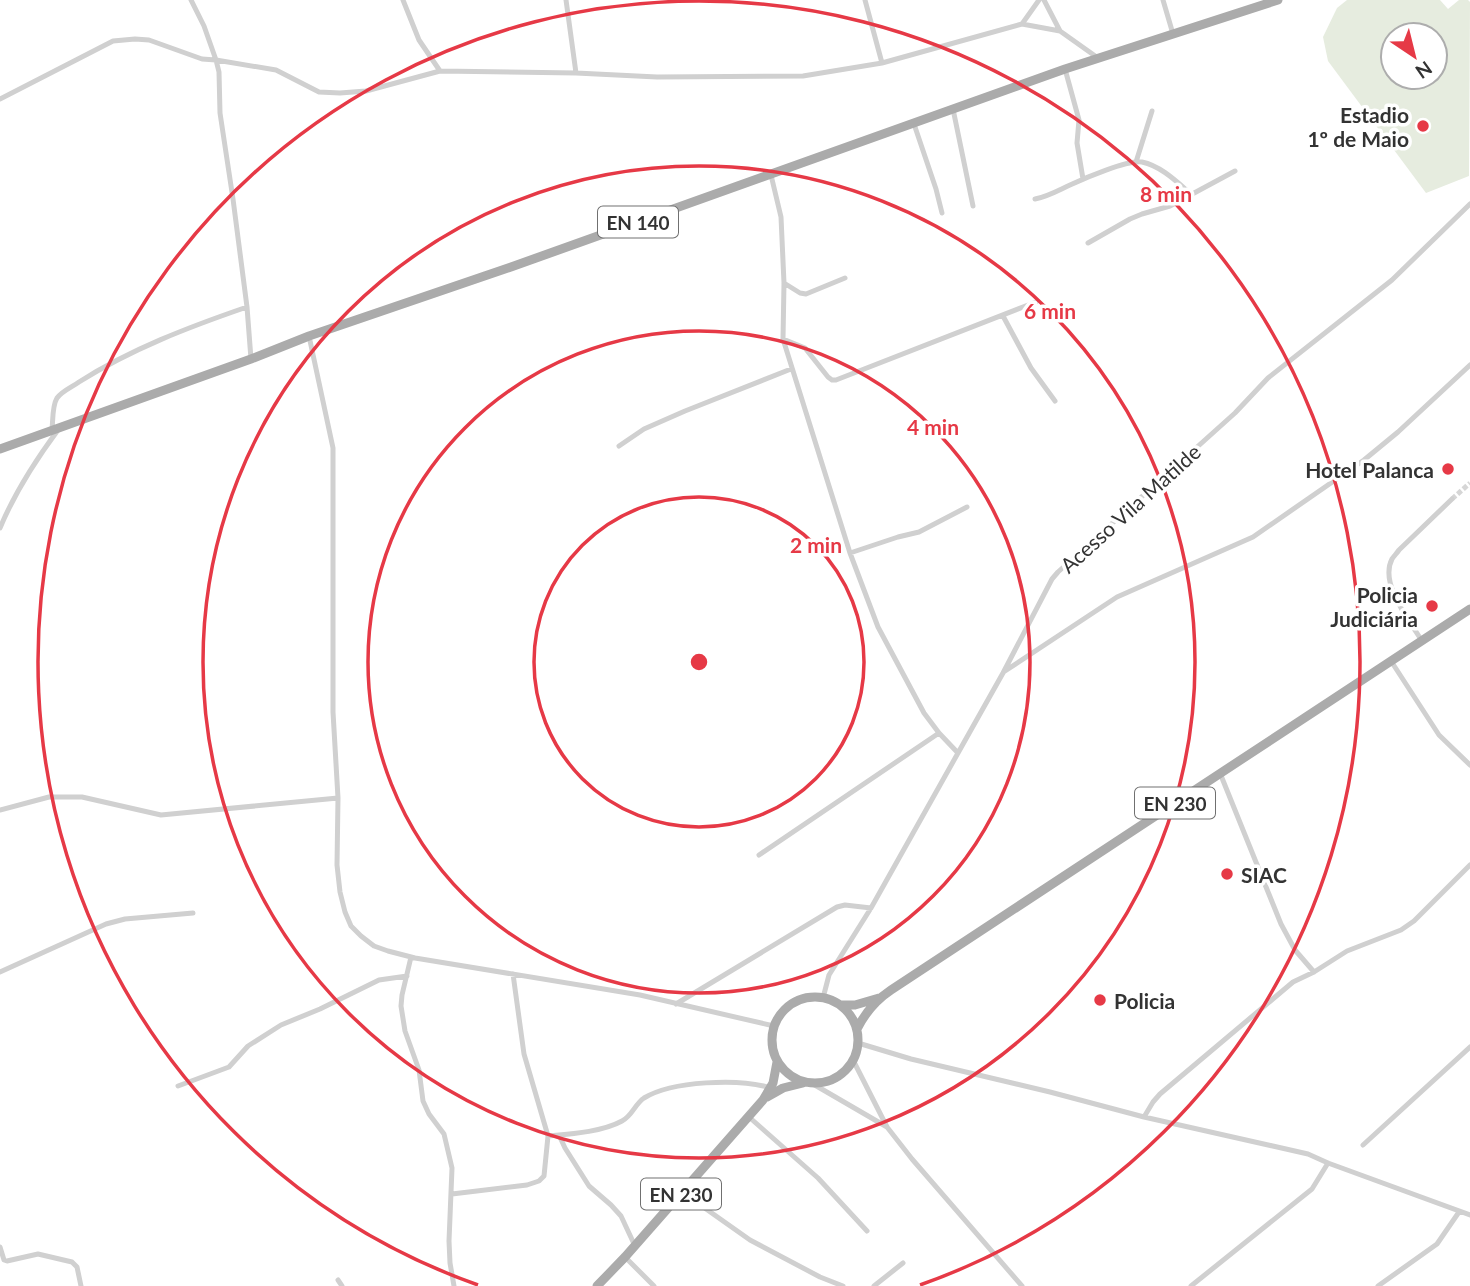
<svg xmlns="http://www.w3.org/2000/svg" width="1470" height="1286" viewBox="0 0 1470 1286" font-family="Lato,sans-serif">
  <style>
    .green { fill: #e6ecdf; fill-rule: evenodd }
    .lines { fill: none; stroke-linecap: round; stroke-linejoin: round }
    .street-tunnel { stroke: #d6d6d6; stroke-width: 5; stroke-dasharray: 5 2.5; stroke-linecap: butt }
    .street { stroke: #d0d0d0; stroke-width: 5 }
    .primary { stroke: #ababab; stroke-width: 9 }
    .ring { fill: none; stroke: #e63946; stroke-width: 3.5 }
    .poi-dot { fill: #e63946; stroke: #fff; stroke-width: 2.5 }
    .labels { text-anchor: middle; dominant-baseline: central; stroke-width: 7; stroke-linejoin: round; paint-order: stroke }
    .shield { fill: #fff; stroke: #707070; stroke-width: 2 }
    .shield-label { font-size: 19px; font-weight: bold; fill: #333 }
    .poi-label { font-size: 21px; font-weight: bold; fill: #333; stroke: #fff; text-anchor: end }
    .street-label { font-size: 21px; fill: #333; stroke: #fff }
    .centre { fill: #e63946; stroke: #fff; stroke-width: 3.5 }
    .ring-label { font-size: 21px; text-anchor: middle; font-weight: bold; fill: #e63946; stroke: #fff; stroke-width: 7; stroke-linejoin: round; paint-order: stroke }
  </style>
  <rect width="100%" height="100%" fill="#fff"/>
  <path class="green" d="M 1347,0 L 1440,0 L 1448,9 L 1459,0 L 1468,0 L 1470,2 L 1469,176 L 1426,193 L 1328,61 L 1323,37 L 1337,8 ZM 1393,35 L 1435,35 L 1435,77 L 1393,77 Z"/>
  <g class="lines">
    <path class="street-tunnel" d="M 1452,499 L 1470,483"/>
    <path class="street" d="M 191,0 L 204,26 L 216,60 L 219,72 L 220,113 L 233,199 L 247,307 L 251,359
      M 403,0 L 419,40 L 440,71
      M 566,0 L 576,73
      M 865,0 L 882,63
      M 1044,0 L 1060,31
      M 1163,0 L 1173,34
      M 1022,24 L 1039,0
      M 1065,69 L 1079,120 L 1077,143 L 1083,179
      M 0,99 L 113,41 L 135,39 L 149,40 L 202,59 L 216,60 L 276,70 L 319,92 L 340,93 L 366,91 L 440,71 L 576,73 L 657,77 L 803,76 L 882,63 L 1022,24 L 1060,31 L 1098,58
      M 953,109 L 973,206
      M 914,124 L 936,189 L 942,213
      M 1136,162 L 1152,111
      M 771,175 L 781,217 L 784,283 L 783,339 L 850,553 L 878,627 L 924,713 L 939,733 L 958,753
      M 1035,199 C 1047,197 1059,190 1070,185 C 1085,178 1127,160 1142,162 C 1161,166 1177,182 1191,194
      M 1088,243 L 1130,219 L 1142,214 L 1170,206 L 1235,171
      M 784,283 L 800,293 L 806,294 L 845,278
      M 1003,316 L 1031,368 L 1055,401
      M 309,336 L 333,448 L 333,712 L 338,798 L 337,865 L 340,892 L 345,912 L 351,926 L 361,936 L 374,946 L 388,951 L 415,958 L 640,995 L 774,1026
      M 783,339 L 805,348 L 828,377 L 832,380 L 836,380 L 1036,302
      M 52,430 C 53,421 52,406 57,398 C 62,391 72,387 79,382 C 131,349 189,327 247,307
      M 619,446 L 644,429 L 685,411 L 791,369
      M 0,528 C 15,492 35,461 58,430
      M 850,553 L 898,537 L 919,532 L 967,507
      M 1422,641 C 1410,621 1379,584 1392,559 C 1394,556 1397,553 1399,550 L 1452,499
      M 1391,661 L 1439,735 L 1470,765
      M 1005,671 L 1117,597 L 1253,537 L 1364,460 L 1398,432 L 1470,365
      M 1220,773 L 1281,924 L 1295,950 L 1314,972
      M 0,810 L 49,797 L 82,797 L 161,815 L 338,798
      M 759,855 L 939,733
      M 411,957 L 402,995 L 401,1006 L 405,1031 L 419,1070 L 423,1101 L 429,1114 L 444,1134 L 452,1168 L 449,1241 L 450,1263 L 454,1286
      M 0,972 L 106,924 L 125,919 L 193,913
      M 513,974 L 524,1054 L 548,1136
      M 823,998 L 829,975 L 871,908 L 958,753 L 1003,673 L 1052,579 L 1058,572 L 1235,413 L 1268,378 L 1392,280 L 1470,204
      M 676,1004 L 837,907 L 845,905 L 871,908
      M 858,1043 L 911,1059 L 1050,1092 L 1144,1117 L 1308,1154 L 1328,1163 L 1470,1215
      M 853,1060 L 887,1127 L 912,1159 L 1022,1286
      M 813,1084 L 887,1127
      M 178,1086 L 229,1067 L 248,1046 L 281,1025 L 320,1009 L 379,980 L 407,976
      M 749,1117 L 818,1178 L 867,1231
      M 1144,1117 L 1153,1102 L 1160,1094 L 1293,982 L 1314,972 L 1347,951 L 1401,930 L 1414,921 L 1470,865
      M 559,1135 L 565,1148 L 589,1186 L 611,1205 L 621,1216 L 635,1246
      M 1363,1145 L 1470,1047
      M 682,1192 L 750,1240 L 820,1277 L 843,1286
      M 452,1194 L 527,1185 L 539,1181 L 544,1176 L 548,1136 C 570,1134 602,1132 622,1121 C 632,1116 635,1104 644,1098 C 672,1081 739,1078 771,1088
      M 0,1247 L 4,1260 L 7,1261 L 38,1254 L 72,1262 L 77,1267 L 81,1286
      M 625,1257 L 654,1286
      M 338,1280 L 342,1286
      M 874,1286 L 903,1263
      M 1191,1286 L 1312,1189 L 1328,1163
      M 1378,1286 L 1437,1244 L 1459,1212"/>
    <path class="primary" d="M 0,449 L 251,359 L 309,336 L 511,267 L 1065,69 L 1278,0
      M772 1040a43 43 0 1 1 86 0a43 43 0 1 1-86 0Z
      M 840,1005 L 855,1005 L 879,998
      M 857,1029 C 865,1013 876,1000 891,990 L 1470,609
      M 767,1097 L 783,1088 L 803,1083
      M 597,1286 L 625,1257 L 763,1100 L 773,1083 L 777,1062"/>
  </g>
  <g class="ring">
    <circle cx="699" cy="662" r="165"/>
    <circle cx="699" cy="662" r="331"/>
    <circle cx="699" cy="662" r="496"/>
    <path d="M478 1285A661 661 0 1 1 920 1285"/>
  </g>
  <g class="poi-dot">
    <circle cx="1423" cy="126" r="7"/>
    <circle cx="1448" cy="469" r="7"/>
    <circle cx="1432" cy="606" r="7"/>
    <circle cx="1227" cy="874" r="7"/>
    <circle cx="1100" cy="1000" r="7"/>
  </g>
  <g class="labels">
    <g class="shield">
      <rect x="598" y="206.5" width="80" height="31" rx="5"/>
      <rect x="1135" y="787.5" width="80" height="31" rx="5"/>
      <rect x="641" y="1178.5" width="80" height="31" rx="5"/>
    </g>
    <g class="shield-label">
      <text x="638" y="222">EN 140</text>
      <text x="1175" y="803">EN 230</text>
      <text x="681" y="1194">EN 230</text>
    </g>
    <g class="poi-label">
      <text x="1409" y="114">Estadio<tspan x="1409" dy="24">1º de Maio</tspan></text>
      <text x="1434" y="469">Hotel Palanca</text>
      <text x="1418" y="594">Policia<tspan x="1418" dy="24">Judiciária</tspan></text>
      <text x="1241" y="874" text-anchor="start">SIAC</text>
      <text x="1114" y="1000" text-anchor="start">Policia</text>
    </g>
    <g class="street-label">
      <text transform="translate(1130 508) rotate(-42)">Acesso Vila Matilde</text>
    </g>
  </g>
  <circle cx="699" cy="662" r="10" class="centre"/>
  <g class="ring-label">
    <text x="1166" y="202">8 min</text>
    <text x="1050" y="319">6 min</text>
    <text x="933" y="435">4 min</text>
    <text x="816" y="553">2 min</text>
  </g>
  <g transform="translate(1414 56) rotate(145)"><circle r="33" fill="#ffffff" stroke="#adadad" stroke-width="2"/>
  <path d="M0-5L12 26L0 18L-12 26Z" fill="#e63946"/>
  <text y="-10" font-size="19" font-weight="bold" text-anchor="middle" fill="#333333">N</text>
  </g>
</svg>
